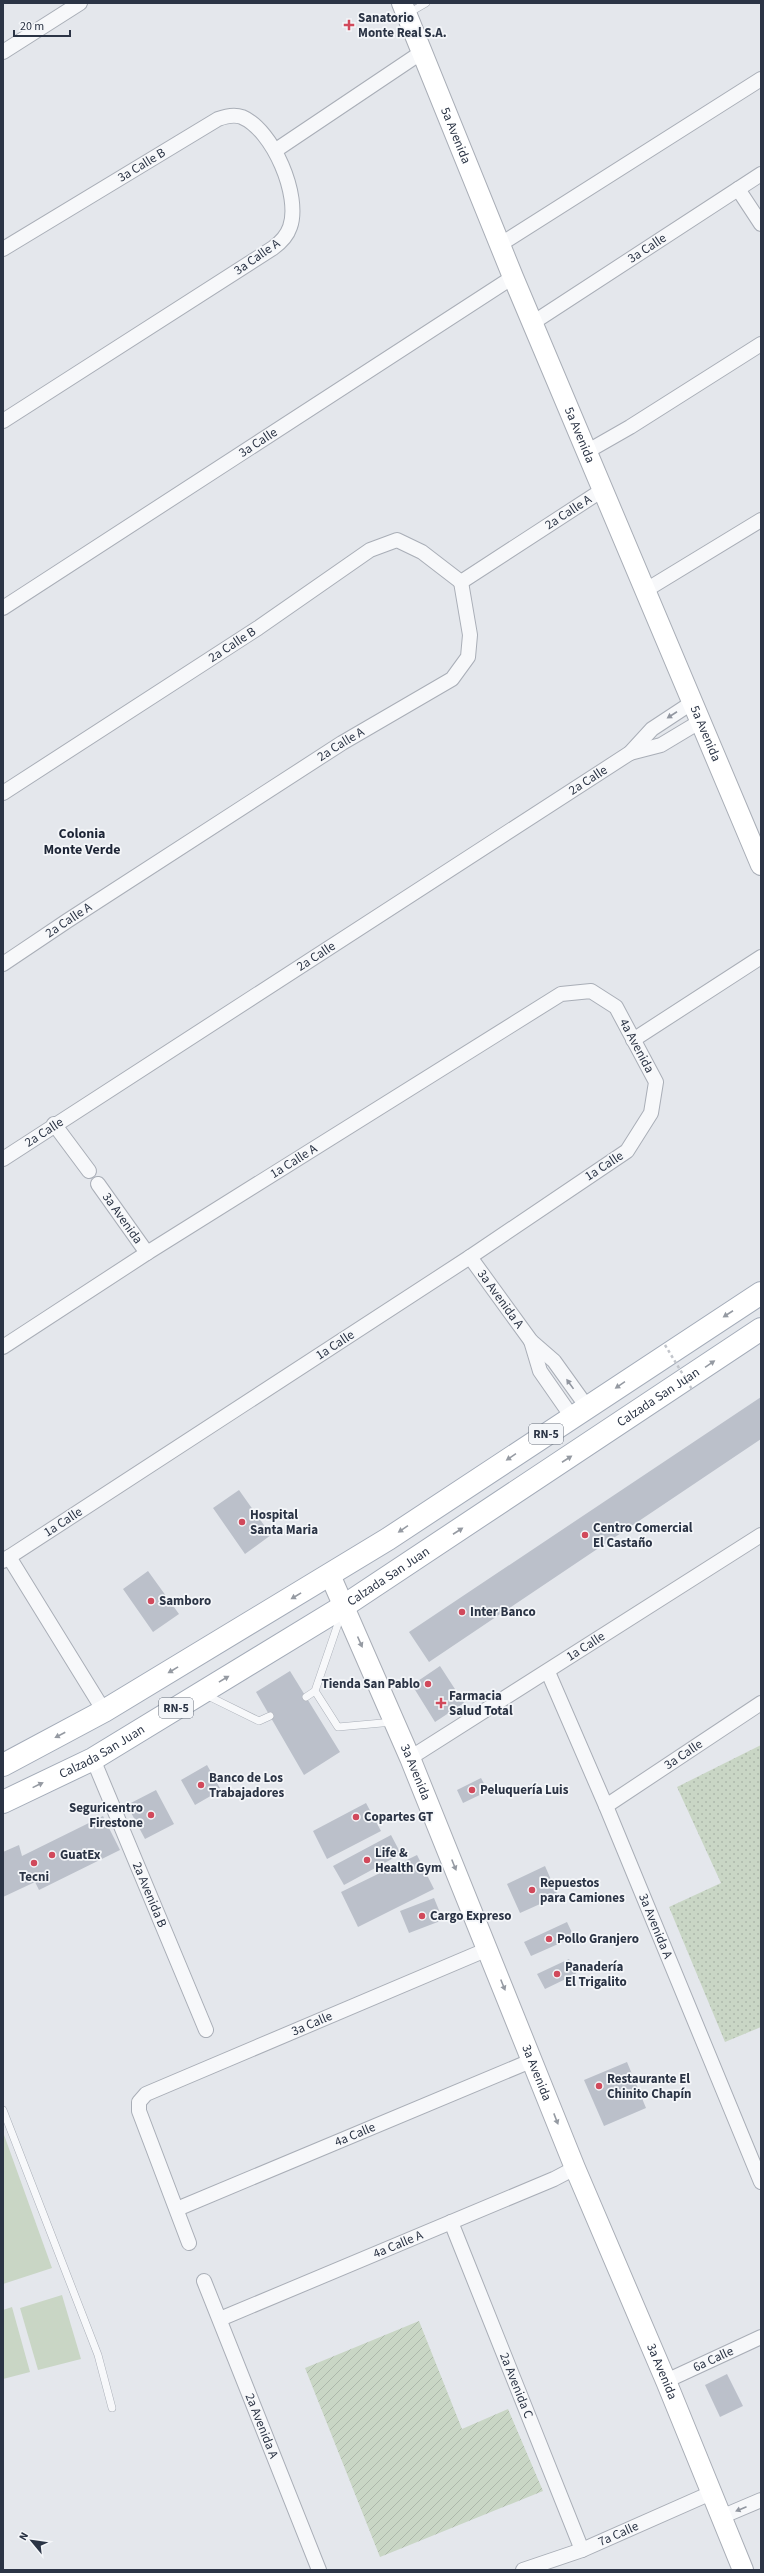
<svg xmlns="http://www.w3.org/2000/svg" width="764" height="2573" viewBox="0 0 764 2573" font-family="'Source Sans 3',sans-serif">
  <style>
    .grass { fill: url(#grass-dots) }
    .garden { fill: url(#garden-furrows) }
    .pitch { fill: #c9d6c5 }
    .building { fill: #bbc0ca }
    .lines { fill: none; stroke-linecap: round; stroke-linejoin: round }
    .lane-casing { stroke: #a9aeb7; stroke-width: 8 }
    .street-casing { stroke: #a9aeb7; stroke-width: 16 }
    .secondary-casing { stroke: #a9aeb7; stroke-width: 22 }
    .primary-casing { stroke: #a3abb8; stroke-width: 24 }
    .lane { stroke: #f7f8fa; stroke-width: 7 }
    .street { stroke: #f7f8fa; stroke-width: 14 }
    .secondary { stroke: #fff; stroke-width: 20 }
    .primary { stroke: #fff; stroke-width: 22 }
    .path-bridge { stroke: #c2c5cb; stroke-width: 2.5; stroke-dasharray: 3 3; stroke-linecap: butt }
    .oneway { fill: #9196a0 }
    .oneway2 { fill: #959aa2 }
    .poi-dot { fill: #d1495b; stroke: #f4f6f9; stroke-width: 1.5 }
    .labels { text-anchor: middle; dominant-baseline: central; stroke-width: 3.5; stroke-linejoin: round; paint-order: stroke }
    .shield { fill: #f4f6f9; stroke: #676e7b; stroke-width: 1 }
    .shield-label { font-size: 12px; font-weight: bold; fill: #2b3445 }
    .poi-label { font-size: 13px; font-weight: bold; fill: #2b3445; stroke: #f4f6f9; text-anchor: start }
    .street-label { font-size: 13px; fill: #2b3445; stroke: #f4f6f9 }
    .neighbourhood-label { font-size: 14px; font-weight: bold; fill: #1d2536; stroke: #f4f6f9 }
  </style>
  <defs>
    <pattern id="grass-dots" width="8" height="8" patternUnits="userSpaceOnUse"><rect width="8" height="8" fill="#c9d6c5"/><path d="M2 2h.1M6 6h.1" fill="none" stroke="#adb8ab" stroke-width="1.8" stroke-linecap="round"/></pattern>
    <pattern id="garden-furrows" width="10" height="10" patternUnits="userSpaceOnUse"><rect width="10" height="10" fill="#c9d6c5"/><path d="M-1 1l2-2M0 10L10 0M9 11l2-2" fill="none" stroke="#adb8ab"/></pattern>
  </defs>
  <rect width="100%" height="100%" fill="#e4e7ec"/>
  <path class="grass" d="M 761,1745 L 761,2027 L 725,2042 L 669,1907 L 721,1883 L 677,1787 Z"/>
  <path class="garden" d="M 419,2321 L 462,2429 L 508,2409 L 543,2491 L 380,2557 L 305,2368 Z"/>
  <path class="pitch" d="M 3,2132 L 52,2268 L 3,2284 Z
    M 62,2295 L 81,2359 L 38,2370 L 20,2308 Z
    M 12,2307 L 30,2372 L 3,2379 L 3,2310 Z"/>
  <path class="building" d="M 761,1397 L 761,1439 L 429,1662 L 409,1632 Z
    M 239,1490 L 271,1535 L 245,1554 L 213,1508 Z
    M 148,1571 L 179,1614 L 153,1632 L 123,1589 Z
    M 440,1666 L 464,1703 L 435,1722 L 412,1685 Z
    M 290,1671 L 340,1752 L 304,1775 L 256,1692 Z
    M 207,1765 L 221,1790 L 195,1805 L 181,1780 Z
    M 481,1778 L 488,1791 L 463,1803 L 457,1790 Z
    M 156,1790 L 174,1824 L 145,1839 L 127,1805 Z
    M 366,1803 L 381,1831 L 327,1859 L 313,1831 Z
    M 103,1816 L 120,1850 L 39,1890 L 35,1882 L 3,1897 L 3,1852 L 19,1845 L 22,1856 Z
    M 391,1835 L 401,1854 L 344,1885 L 333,1866 Z
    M 417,1855 L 434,1889 L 358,1927 L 341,1892 Z
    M 545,1866 L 558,1896 L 520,1913 L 507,1884 Z
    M 434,1898 L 443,1920 L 409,1933 L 400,1911 Z
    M 567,1922 L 574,1937 L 531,1956 L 524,1942 Z
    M 569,1959 L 576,1974 L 545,1989 L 537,1974 Z
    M 627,2062 L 646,2108 L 604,2126 L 584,2080 Z
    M 727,2374 L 743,2406 L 720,2417 L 705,2385 Z"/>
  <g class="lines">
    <g class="lane-casing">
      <path id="lane" d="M 407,14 L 426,3
        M 315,1691 L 338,1727 L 393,1722
        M 206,1695 L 259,1721 L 270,1716
        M 306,1697 L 315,1691 L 341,1615
        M 3,2110 L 98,2355 L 112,2408"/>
    </g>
    <g class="street-casing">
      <g id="street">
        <path d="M 3,52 L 80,3"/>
        <path d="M 276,150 L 422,52"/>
        <path d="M 738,189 L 761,224"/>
        <path d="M 501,244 L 761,79"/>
        <path id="s1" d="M 3,249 L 218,119 C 226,116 234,114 242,117 C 273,130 301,196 290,227 C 287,236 280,243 273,248 L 3,421"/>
        <path id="s2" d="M 534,322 L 761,174"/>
        <path d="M 588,451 L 630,427 L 761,344"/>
        <path id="s3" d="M 461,582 L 604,489"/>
        <path d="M 646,590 L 761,520"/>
        <path id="s4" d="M 3,608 L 513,277"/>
        <path d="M 630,753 L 661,745 L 701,721"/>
        <path id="s5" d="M 3,793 L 258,628 L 370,550 L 397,540 L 422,552 L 461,582"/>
        <path id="s6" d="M 3,964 L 67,921 L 342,743 L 452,679 L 468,657 L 470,635 L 461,582"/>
        <path d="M 633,1040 L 761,957"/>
        <path d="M 54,1124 L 89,1171"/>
        <path id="s7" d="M 3,1159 L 630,753 L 652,729 L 693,702"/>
        <path id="s8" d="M 98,1184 L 147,1253"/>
        <path id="s9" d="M 470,1257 L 531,1341 L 554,1361 L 587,1407"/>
        <path d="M 531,1341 L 540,1371 L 572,1417"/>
        <path id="s10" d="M 3,1347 L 147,1253 L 561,994 L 591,991 L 616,1007 L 656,1082 L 651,1113 L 627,1151 L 470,1257 L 3,1561"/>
        <path d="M 9,1557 L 104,1711"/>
        <path id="s11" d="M 548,1672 L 606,1806 L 761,2182"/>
        <path id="s12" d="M 410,1758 L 761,1535"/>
        <path id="s13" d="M 93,1759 L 206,2030"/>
        <path id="s14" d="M 606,1806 L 761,1703"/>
        <path id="s15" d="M 177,2209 L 533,2060"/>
        <path id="s16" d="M 451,2222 L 582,2550"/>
        <path id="s17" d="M 189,2243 L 139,2111 L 139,2102 L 146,2094 L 488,1949"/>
        <path id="s18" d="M 204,2281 L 319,2570"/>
        <path id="s19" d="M 220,2319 L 554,2179 L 575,2168"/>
        <path id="s20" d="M 666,2381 L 761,2337"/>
        <path d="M 721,2517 L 761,2500"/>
        <path id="s21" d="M 523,2570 L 582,2550 L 711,2493"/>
      </g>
    </g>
    <g class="secondary-casing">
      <g id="secondary">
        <path id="s22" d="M 402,3 L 513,277 L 761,865"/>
        <path id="s23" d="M 330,1575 L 410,1758 L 575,2168 L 666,2381 L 743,2570"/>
      </g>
    </g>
    <g class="primary-casing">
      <g id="primary">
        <path d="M 3,1765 L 104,1711 L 388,1539 L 761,1293"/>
        <path id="s24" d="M 3,1802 L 93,1759 L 344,1606 L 761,1329"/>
      </g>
    </g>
    <use href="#lane" class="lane"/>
    <use href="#street" class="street"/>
    <use href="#secondary" class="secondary"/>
    <use href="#primary" class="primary"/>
    <path class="path-bridge" d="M 665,1345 L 693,1391"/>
  </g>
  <defs><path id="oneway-solid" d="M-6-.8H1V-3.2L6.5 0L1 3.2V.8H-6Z"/></defs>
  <g class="oneway">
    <use href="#oneway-solid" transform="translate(672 715) rotate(147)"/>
    <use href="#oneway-solid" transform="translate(570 1384) rotate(-126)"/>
    <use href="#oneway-solid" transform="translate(741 2509) rotate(157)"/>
  </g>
  <g class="oneway2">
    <use href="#oneway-solid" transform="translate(728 1314) rotate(147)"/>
    <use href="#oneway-solid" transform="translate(710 1364) rotate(-34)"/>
    <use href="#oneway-solid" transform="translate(620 1385) rotate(146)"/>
    <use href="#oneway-solid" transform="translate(511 1457) rotate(146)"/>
    <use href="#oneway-solid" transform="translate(567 1459) rotate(-33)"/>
    <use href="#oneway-solid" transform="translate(403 1529) rotate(146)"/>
    <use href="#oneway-solid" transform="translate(458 1531) rotate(-33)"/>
    <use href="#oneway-solid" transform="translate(296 1596) rotate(149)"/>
    <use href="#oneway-solid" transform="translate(360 1642) rotate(66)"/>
    <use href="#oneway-solid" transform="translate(173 1670) rotate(149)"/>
    <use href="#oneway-solid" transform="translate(224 1679) rotate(-31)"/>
    <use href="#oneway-solid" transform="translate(60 1735) rotate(152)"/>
    <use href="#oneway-solid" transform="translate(38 1785) rotate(-26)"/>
    <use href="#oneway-solid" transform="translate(454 1865) rotate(68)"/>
    <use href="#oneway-solid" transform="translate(503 1985) rotate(68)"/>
    <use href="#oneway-solid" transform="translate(556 2119) rotate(69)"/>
  </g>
  <g class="poi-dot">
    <path d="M347 19h4v4h4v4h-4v4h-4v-4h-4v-4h4z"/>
    <circle cx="242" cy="1522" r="4"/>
    <circle cx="585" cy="1535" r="4"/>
    <circle cx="151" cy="1601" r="4"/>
    <circle cx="462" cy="1612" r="4"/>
    <circle cx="428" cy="1684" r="4"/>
    <path d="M439 1697h4v4h4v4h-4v4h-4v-4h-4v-4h4z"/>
    <circle cx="201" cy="1785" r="4"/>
    <circle cx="472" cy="1790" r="4"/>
    <circle cx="151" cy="1815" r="4"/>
    <circle cx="356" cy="1817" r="4"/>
    <circle cx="52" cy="1855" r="4"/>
    <circle cx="367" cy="1860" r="4"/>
    <circle cx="34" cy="1863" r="4"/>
    <circle cx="532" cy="1890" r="4"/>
    <circle cx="422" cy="1916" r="4"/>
    <circle cx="549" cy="1939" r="4"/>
    <circle cx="557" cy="1974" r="4"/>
    <circle cx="599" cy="2086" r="4"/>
  </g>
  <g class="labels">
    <g class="shield">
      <rect x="529" y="1424" width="34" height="20" rx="3"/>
      <rect x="159" y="1698" width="34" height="20" rx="3"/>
    </g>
    <g class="shield-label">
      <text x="546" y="1434">RN-5</text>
      <text x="176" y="1708">RN-5</text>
    </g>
    <g class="poi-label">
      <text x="358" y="18">Sanatorio<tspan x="358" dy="15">Monte Real S.A.</tspan></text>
      <text x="250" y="1515">Hospital<tspan x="250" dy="15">Santa Maria</tspan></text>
      <text x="593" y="1528">Centro Comercial<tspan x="593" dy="15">El Castaño</tspan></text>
      <text x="159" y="1601">Samboro</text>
      <text x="470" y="1612">Inter Banco</text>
      <text x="420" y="1684" text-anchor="end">Tienda San Pablo</text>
      <text x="449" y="1696">Farmacia<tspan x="449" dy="15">Salud Total</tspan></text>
      <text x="209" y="1778">Banco de Los<tspan x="209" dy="15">Trabajadores</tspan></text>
      <text x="480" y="1790">Peluquería Luis</text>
      <text x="143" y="1808" text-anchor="end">Seguricentro<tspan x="143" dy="15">Firestone</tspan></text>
      <text x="364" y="1817">Copartes GT</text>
      <text x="375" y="1853">Life &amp;<tspan x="375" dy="15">Health Gym</tspan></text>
      <text x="60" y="1855">GuatEx</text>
      <text x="34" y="1877" text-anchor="middle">Tecni</text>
      <text x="540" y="1883">Repuestos<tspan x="540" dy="15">para Camiones</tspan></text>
      <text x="430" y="1916">Cargo Expreso</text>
      <text x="557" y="1939">Pollo Granjero</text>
      <text x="565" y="1967">Panadería<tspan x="565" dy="15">El Trigalito</tspan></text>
      <text x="607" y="2079">Restaurante El<tspan x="607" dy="15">Chinito Chapín</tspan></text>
    </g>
    <g class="street-label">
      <text stroke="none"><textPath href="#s22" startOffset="143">5a Avenida</textPath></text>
      <text stroke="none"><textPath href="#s1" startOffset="162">3a Calle B</textPath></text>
      <text stroke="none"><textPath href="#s2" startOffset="135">3a Calle</textPath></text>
      <text transform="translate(257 257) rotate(-35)">3a Calle A</text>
      <text stroke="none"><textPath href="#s22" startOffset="467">5a Avenida</textPath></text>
      <text stroke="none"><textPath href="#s4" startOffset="304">3a Calle</textPath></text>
      <text stroke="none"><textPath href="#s3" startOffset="128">2a Calle A</textPath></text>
      <text stroke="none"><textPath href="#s5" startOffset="273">2a Calle B</textPath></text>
      <text stroke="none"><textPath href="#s22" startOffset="791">5a Avenida</textPath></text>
      <text stroke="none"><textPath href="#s6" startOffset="403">2a Calle A</textPath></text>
      <text stroke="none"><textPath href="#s7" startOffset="697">2a Calle</textPath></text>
      <text stroke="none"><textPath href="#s6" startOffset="79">2a Calle A</textPath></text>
      <text stroke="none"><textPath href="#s7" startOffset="373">2a Calle</textPath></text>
      <text stroke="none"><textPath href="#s10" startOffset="764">4a Avenida</textPath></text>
      <text stroke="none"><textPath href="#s7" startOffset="49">2a Calle</textPath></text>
      <text stroke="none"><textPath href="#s10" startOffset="345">1a Calle A</textPath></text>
      <text transform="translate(604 1166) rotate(-33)">1a Calle</text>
      <text stroke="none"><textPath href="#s8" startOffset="42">3a Avenida</textPath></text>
      <text stroke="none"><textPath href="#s9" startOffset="52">3a Avenida A</textPath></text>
      <text transform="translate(335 1345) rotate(-33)">1a Calle</text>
      <text stroke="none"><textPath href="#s24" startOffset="771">Calzada San Juan</textPath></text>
      <text transform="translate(63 1522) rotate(-33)">1a Calle</text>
      <text stroke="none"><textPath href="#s24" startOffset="447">Calzada San Juan</textPath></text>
      <text stroke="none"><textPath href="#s12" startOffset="208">1a Calle</textPath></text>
      <text stroke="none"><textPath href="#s24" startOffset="111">Calzada San Juan</textPath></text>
      <text stroke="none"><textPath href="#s14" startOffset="93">3a Calle</textPath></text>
      <text stroke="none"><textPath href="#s23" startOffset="215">3a Avenida</textPath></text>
      <text stroke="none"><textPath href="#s13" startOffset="147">2a Avenida B</textPath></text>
      <text stroke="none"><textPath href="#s11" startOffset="276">3a Avenida A</textPath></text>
      <text stroke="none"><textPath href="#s17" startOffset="341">3a Calle</textPath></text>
      <text stroke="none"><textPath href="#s23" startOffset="539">3a Avenida</textPath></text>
      <text stroke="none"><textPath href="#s15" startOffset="193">4a Calle</textPath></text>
      <text stroke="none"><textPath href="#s19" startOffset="193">4a Calle A</textPath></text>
      <text stroke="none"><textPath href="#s20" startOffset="52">6a Calle</textPath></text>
      <text stroke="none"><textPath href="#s23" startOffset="863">3a Avenida</textPath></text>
      <text stroke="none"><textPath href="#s16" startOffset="176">2a Avenida C</textPath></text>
      <text stroke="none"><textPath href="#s18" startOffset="156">2a Avenida A</textPath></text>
      <text stroke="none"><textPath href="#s21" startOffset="102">7a Calle</textPath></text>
    </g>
    <g class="neighbourhood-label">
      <text x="82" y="834">Colonia<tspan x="82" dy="16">Monte Verde</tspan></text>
    </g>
  </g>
  <rect width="764" height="2573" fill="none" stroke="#2b3445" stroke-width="8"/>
  <g transform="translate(32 2541) rotate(299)" stroke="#f4f6f9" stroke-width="3" paint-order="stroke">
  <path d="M0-3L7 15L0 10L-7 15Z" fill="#2b3445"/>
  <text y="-6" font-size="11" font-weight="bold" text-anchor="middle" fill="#2b3445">N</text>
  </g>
  <path d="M14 30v6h56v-6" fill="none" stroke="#2b3445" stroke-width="2"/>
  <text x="20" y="30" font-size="12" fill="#2b3445" stroke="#f4f6f9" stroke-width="3" paint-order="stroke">20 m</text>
</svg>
